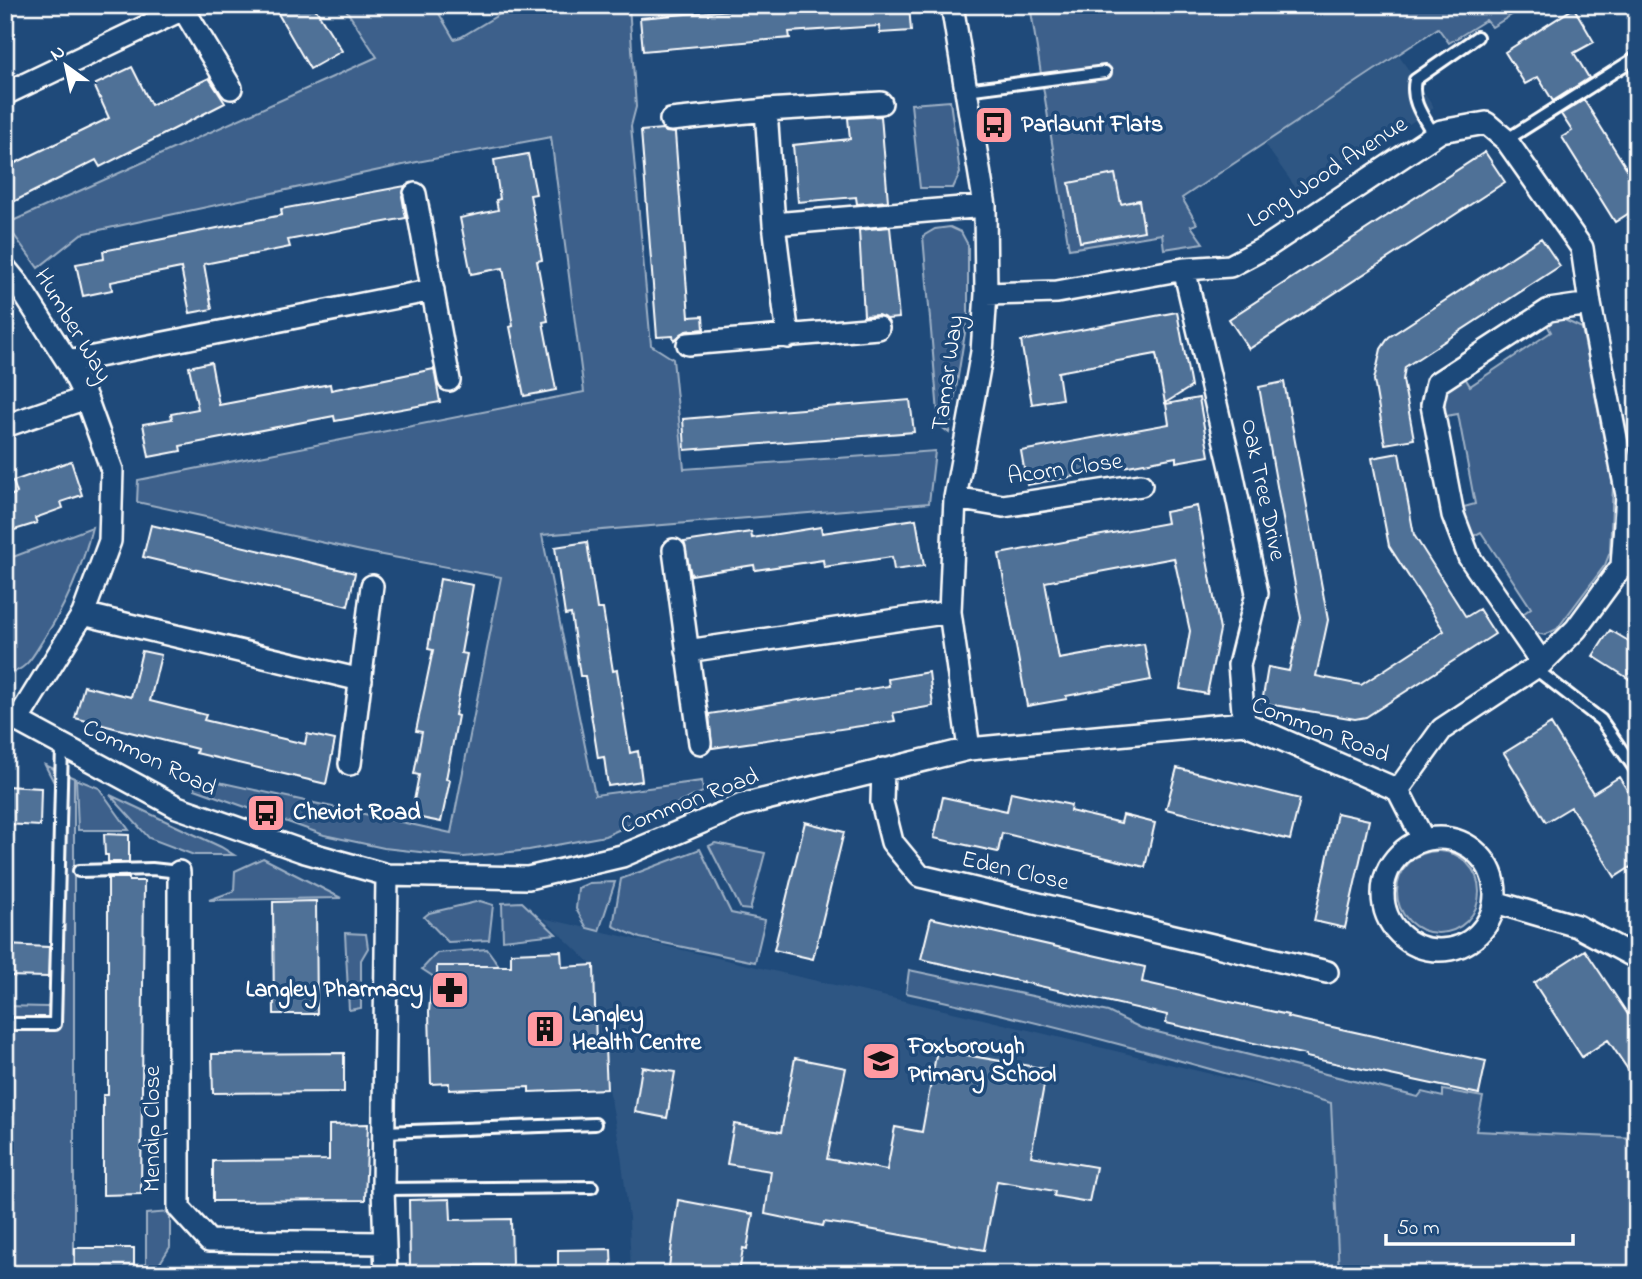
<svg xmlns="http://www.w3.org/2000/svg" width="1642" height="1279" viewBox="0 0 1642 1279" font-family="'Indie Flower',sans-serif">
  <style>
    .built { fill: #2e5683 }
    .green { fill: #3c618b; stroke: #9eb0c5; stroke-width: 2 }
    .building { fill: #507197; stroke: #fff; stroke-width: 2 }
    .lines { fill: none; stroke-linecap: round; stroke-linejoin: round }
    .lane-casing { stroke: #fff; stroke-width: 16 }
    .street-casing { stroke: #fff; stroke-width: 26 }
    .lane { stroke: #1f4a7a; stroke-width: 10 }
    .street { stroke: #1f4a7a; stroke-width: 21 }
    .labels { text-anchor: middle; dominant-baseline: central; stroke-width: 7; stroke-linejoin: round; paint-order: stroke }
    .poi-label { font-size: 24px; font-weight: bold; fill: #fff; stroke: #1f4a7a; text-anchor: start }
    .street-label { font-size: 24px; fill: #fff; stroke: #1f4a7a }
  </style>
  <rect width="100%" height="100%" fill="#1f4a7a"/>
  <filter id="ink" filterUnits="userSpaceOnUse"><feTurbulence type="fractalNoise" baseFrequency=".0143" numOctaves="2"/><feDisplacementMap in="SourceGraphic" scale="14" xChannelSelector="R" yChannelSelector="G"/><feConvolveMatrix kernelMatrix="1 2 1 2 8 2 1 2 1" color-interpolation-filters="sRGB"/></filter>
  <g filter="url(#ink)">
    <path class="built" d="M 1399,56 L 1434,108 L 1300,194 L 1264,143 Z
      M 543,918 L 983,1019 L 1331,1103 L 1339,1274 L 631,1274 L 629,1218 L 621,1155 L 595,1010 L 593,966 Z"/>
    <path class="green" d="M 343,5 L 434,5 L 454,39 L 461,37 L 515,5 L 629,5 L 636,107 L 631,126 L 651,345 L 673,359 L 684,469 L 935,451 L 929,503 L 542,535 L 595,795 L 702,781 L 703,792 L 605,836 L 529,850 L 464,857 L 384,848 L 324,835 L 195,789 L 196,777 L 451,833 L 501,577 L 366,552 L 137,502 L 138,480 L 584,392 L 551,137 L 417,162 L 81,234 L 38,268 L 6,224 L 377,57 Z
      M 1030,5 L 1538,5 L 1523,8 L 1492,27 L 1486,20 L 1449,43 L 1438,28 L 1182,198 L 1197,224 L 1191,226 L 1203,243 L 1164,249 L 1162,234 L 1069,249 Z
      M 950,101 L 960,173 L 953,188 L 920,188 L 911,104 Z
      M 950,227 L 961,232 L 968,245 L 968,314 L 949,433 L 939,425 L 923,236 L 935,229 Z
      M 1560,318 L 1582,328 L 1613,486 L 1610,552 L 1605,565 L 1557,629 L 1545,635 L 1536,633 L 1526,626 L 1520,616 L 1531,608 L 1481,532 L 1470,538 L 1464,507 L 1475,504 L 1458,414 L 1446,416 C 1443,392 1443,389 1464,376 L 1470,386 L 1551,332 L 1546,323 Z
      M 92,527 C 82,569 67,604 43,640 C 33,656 26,672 5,674 L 5,560 Z
      M 45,765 L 74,778 L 74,1274 L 5,1274 L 5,1006 L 47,1007 L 56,1000 L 60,794 Z
      M 76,779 L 99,788 L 129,830 L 78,830 Z
      M 110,795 L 221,847 L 234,855 L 194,855 L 149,838 Z
      M 715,843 L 765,853 L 750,910 L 741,909 L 709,846 Z
      M 700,849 L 731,913 L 765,920 L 755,962 L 640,938 L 613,926 L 621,879 Z
      M1397 892a41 41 0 1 1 82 0a41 41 0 1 1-82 0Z
      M 263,858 L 341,898 L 209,900 L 234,891 L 235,871 Z
      M 615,882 L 599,931 L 587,928 L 576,909 L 578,888 L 589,883 Z
      M 480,901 L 493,905 L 489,940 L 448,942 L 424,917 L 429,913 Z
      M 522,902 L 556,934 L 503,940 L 502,903 Z
      M 345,933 L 366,934 L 368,948 L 361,960 L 361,1008 L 349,1010 Z
      M 487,949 L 500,967 L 437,966 L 437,979 L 422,969 L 437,953 Z
      M 909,970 L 1108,1012 L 1141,1028 L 1418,1097 L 1422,1092 L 1443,1097 L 1443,1090 L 1483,1097 L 1476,1131 L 1637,1138 L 1637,1274 L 1339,1274 L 1331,1103 C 1190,1063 1049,1023 906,993 Z
      M 170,1212 L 170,1247 L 153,1274 L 146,1274 L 146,1214 Z"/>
    <path class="building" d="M 273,5 L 313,5 L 342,51 L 310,69 Z
      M 790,5 L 909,5 L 911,31 L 880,33 L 879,26 L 789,32 L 790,38 L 643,51 L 640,18 Z
      M 1574,8 L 1594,42 L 1574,53 L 1589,78 L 1553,101 L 1538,77 L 1525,84 L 1505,52 Z
      M 132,67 L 151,105 L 209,78 L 225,103 L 100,167 L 96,160 L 5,206 L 5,168 L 109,118 L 94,85 Z
      M 1584,100 L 1637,185 L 1637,208 L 1615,222 L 1562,137 L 1572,131 L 1561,114 Z
      M 881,116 L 888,201 L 857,204 L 856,197 L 798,202 L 793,145 L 850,139 L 848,118 Z
      M 662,129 L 666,132 L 675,133 L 689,317 L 703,316 L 704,329 L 686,331 L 674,340 L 673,336 L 657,337 L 641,131 Z
      M 1485,152 L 1505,182 L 1249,349 L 1229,319 Z
      M 528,154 L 536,194 L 530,195 L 542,260 L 537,261 L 548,321 L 543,322 L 556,390 L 524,396 L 510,327 L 513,326 L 503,268 L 471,274 L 460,218 L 498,210 L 496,200 L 500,199 L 494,160 Z
      M 1115,174 L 1121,204 L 1139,200 L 1144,231 L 1080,242 L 1069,183 Z
      M 405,186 L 402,196 L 406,218 L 288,240 L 290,247 L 204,264 L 212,309 L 190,313 L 181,268 L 111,282 L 112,290 L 83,296 L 76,264 L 104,259 L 103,251 L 282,215 L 281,209 Z
      M 890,227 L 899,318 L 887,319 L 878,315 L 864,316 L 859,230 Z
      M 1541,238 L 1560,266 L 1405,367 L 1403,380 L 1414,439 L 1385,444 L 1374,380 L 1381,349 L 1389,337 Z
      M 1177,312 L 1191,387 L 1165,403 L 1156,354 L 1058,372 L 1062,399 L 1032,404 L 1021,341 Z
      M 211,362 L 219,405 L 330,384 L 331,390 L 434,369 L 440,402 L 335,421 L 334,416 L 180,446 L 181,451 L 149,457 L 143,424 L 172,419 L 171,414 L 198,409 L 189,367 Z
      M 1284,382 L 1328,620 L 1316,676 L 1361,685 L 1444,631 L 1389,546 L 1372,458 L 1399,453 L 1414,535 L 1466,617 L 1479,609 L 1495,634 L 1366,717 L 1355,719 L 1262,703 L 1268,667 L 1289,671 L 1301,618 L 1259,387 Z
      M 1199,398 L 1209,456 L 1176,462 L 1176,457 L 1027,485 L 1021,451 L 1169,424 L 1166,404 Z
      M 910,400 L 914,432 L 685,450 L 683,419 Z
      M 71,461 L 82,495 L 61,502 L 63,508 L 35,518 L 37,523 L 5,533 L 5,498 L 17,493 L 13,481 Z
      M 1197,506 L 1220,630 L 1207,694 L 1180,689 L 1190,631 L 1174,558 L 1045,582 L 1059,659 L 1144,644 L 1151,680 L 1066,696 L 1067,699 L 1027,706 L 999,554 L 1167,523 L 1165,512 Z
      M 916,519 L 924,566 L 894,570 L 892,557 L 824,567 L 823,560 L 755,570 L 754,565 L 691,575 L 684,542 L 751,532 L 752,538 L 821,527 L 822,533 Z
      M 151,525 L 355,573 L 348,606 L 143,557 Z
      M 587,542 L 597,609 L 603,609 L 613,671 L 617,670 L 630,753 L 638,751 L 642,781 L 608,786 L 604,757 L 598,758 L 585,676 L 580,676 L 571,614 L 565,615 L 555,547 Z
      M 440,579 L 473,585 L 461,653 L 467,654 L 455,715 L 458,716 L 446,779 L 450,780 L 441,822 L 411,816 L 419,775 L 414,774 L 422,732 L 416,731 L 433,650 L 428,649 Z
      M 1610,630 L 1637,646 L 1637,684 L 1593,656 Z
      M 142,651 L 161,655 L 150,701 L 206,715 L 204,720 L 305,744 L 307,734 L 335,740 L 326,784 L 196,753 L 197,749 L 75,718 L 84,686 L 131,697 Z
      M 929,672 L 933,706 L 893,713 L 895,721 L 712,748 L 709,714 L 889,686 L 888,679 Z
      M 1551,724 L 1593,793 L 1619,777 L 1637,806 L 1637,863 L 1615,877 L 1571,807 L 1546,822 L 1504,753 Z
      M 1177,768 L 1300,799 L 1290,840 L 1166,809 Z
      M 5,786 L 41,788 L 40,826 L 5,824 Z
      M 1011,792 L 1071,805 L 1070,811 L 1121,823 L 1123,815 L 1155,823 L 1145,867 L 1002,833 L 998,852 L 934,838 L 943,797 L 1007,811 Z
      M 1337,813 L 1369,820 L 1345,928 L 1314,921 Z
      M 805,822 L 844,832 L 813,959 L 774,950 Z
      M 104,834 L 129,835 L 129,862 L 108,862 L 108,855 L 105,855 Z
      M 108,878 L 129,878 L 129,881 L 144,881 L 141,1194 L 103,1195 L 103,1095 L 108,1095 Z
      M 316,901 L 317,1014 L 274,1014 L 273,902 Z
      M 931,918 L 1145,967 L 1142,982 L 1288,1015 L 1287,1017 L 1486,1061 L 1479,1094 L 1306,1057 L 1306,1055 L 1166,1023 L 1167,1015 L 921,959 Z
      M 5,945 L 49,947 L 48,977 L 5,976 Z
      M 1585,950 L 1637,1028 L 1637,1083 L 1608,1040 L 1582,1057 L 1534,983 Z
      M 561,951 L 562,967 L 594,965 L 596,1048 L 605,1048 L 607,1089 L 529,1092 L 529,1087 L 449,1090 L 449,1083 L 431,1084 L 429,1012 L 431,988 L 437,985 L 437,966 L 511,966 L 511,953 Z
      M 937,1050 L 1047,1069 L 1031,1156 L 1096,1167 L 1089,1202 L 1054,1196 L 1055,1191 L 997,1181 L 984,1250 L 852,1226 L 824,1222 L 823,1226 L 765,1214 L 771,1171 L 727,1164 L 734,1124 L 781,1132 L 795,1058 L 846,1068 L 827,1159 L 887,1170 L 895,1127 L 922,1132 Z
      M 344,1053 L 344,1092 L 213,1093 L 212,1054 Z
      M 642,1067 L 675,1072 L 667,1118 L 635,1112 Z
      M 368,1124 L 365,1200 L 213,1201 L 213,1161 L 329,1160 L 329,1125 Z
      M 450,1199 L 451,1220 L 511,1219 L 512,1265 L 410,1267 L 409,1200 Z
      M 678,1200 L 753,1214 L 747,1249 L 743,1248 L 739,1274 L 668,1274 Z
      M 75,1248 L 134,1248 L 134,1274 L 75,1274 Z
      M 611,1249 L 612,1274 L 558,1274 L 558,1250 Z"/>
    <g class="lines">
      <g class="lane-casing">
        <path id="lane" d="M 966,90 L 1105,72
          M 1434,135 C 1424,118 1410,101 1415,80 L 1477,37
          M 1506,140 L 1637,57
          M 1533,667 L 1601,720 L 1637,772
          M 79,871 L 152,869 L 179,872
          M 5,1024 L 55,1024 L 62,746
          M 384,1132 L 595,1124
          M 383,1189 L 592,1187"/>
      </g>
      <g class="street-casing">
        <path id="street" d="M 181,5 L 231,88
          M 952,5 L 985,206 L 986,294 L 982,352 L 955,498 L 950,612 L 969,749
          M 5,94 L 183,9
          M 766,110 L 774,224 L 788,337
          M 671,120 L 766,110 L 881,103
          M 415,194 L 449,380
          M 774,224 L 985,206
          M 5,268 L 18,284 L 68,362 L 86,398 L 112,470 L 110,541 L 83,614 L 17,721
          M 1184,269 L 1232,472 L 1257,593 L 1239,665 L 1244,723
          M 986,294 L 1057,292 L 1184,269 L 1230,266 L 1268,246 L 1441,131 L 1486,123 L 1506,140 L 1582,248 L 1590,304 L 1627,495 L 1622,566 L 1576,629 L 1542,663 L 1442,729 L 1398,790
          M 688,344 L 878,328
          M 68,362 L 433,290
          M 5,426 L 86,398
          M 955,498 L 1003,506 L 1141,485
          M 674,550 L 700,743
          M 83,614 L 361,680
          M 687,651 L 950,612
          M 1542,663 L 1469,557 L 1453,515 L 1432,405 L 1437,383 L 1549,310 L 1590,304
          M 5,714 L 177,807 L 305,852 L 387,875 L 528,878 L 622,856 L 742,805 L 969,749 L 1244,723 L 1398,790 L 1423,839
          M 350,764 L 372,586
          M 883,769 L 882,802 L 892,842 L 920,876 L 1327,972
          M1383 894a56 56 0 1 1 112 0a56 56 0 1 1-112 0Z
          M 179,872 L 179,1208 L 209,1241 L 384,1243
          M 1495,902 L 1577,926 L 1637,958
          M 386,1274 L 383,1189 L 387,875"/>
      </g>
      <use href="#lane" class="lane"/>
      <use href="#street" class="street"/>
    </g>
  </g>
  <defs>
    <g id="bus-square" transform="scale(2.0125)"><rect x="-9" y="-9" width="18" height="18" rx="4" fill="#ff9aa2" stroke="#1f4a7a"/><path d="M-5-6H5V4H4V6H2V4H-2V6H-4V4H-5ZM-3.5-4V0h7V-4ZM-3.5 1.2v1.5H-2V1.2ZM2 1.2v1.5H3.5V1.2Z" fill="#111"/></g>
    <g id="pharmacy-square" transform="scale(2.0125)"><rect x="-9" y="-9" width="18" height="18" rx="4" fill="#ff9aa2" stroke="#1f4a7a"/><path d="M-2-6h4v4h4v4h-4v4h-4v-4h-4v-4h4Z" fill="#111"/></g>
    <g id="building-square" transform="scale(2.0125)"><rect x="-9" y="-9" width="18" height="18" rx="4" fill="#ff9aa2" stroke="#1f4a7a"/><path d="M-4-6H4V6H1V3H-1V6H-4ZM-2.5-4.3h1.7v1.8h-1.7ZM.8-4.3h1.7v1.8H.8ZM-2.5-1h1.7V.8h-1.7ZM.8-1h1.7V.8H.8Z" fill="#111"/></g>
    <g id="school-square" transform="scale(2.0125)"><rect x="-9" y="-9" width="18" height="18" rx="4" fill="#ff9aa2" stroke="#1f4a7a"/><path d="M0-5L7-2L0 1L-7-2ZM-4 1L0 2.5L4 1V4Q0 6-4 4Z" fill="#111"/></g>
  </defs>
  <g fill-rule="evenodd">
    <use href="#bus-square" x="994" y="125"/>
    <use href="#bus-square" x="266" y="813"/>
    <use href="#pharmacy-square" x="450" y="990"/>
    <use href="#building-square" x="545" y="1029"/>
    <use href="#school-square" x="881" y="1061"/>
  </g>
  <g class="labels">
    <g class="poi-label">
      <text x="1021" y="125">Parlaunt Flats</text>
      <text x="293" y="813">Cheviot Road</text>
      <text x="423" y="990" text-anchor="end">Langley Pharmacy</text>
      <text x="572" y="1015">Langley<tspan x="572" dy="28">Health Centre</tspan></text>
      <text x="908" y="1047">Foxborough<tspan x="908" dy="28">Primary School</tspan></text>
    </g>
    <g class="street-label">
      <text transform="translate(1328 173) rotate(-33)">Long Wood Avenue</text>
      <text transform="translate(72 326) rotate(59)">Humber Way</text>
      <text transform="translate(949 373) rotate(-82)">Tamar Way</text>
      <text transform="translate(1065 470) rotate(-8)">Acorn Close</text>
      <text transform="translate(1262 490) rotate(78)">Oak Tree Drive</text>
      <text transform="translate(1320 731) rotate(21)">Common Road</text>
      <text transform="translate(149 759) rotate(26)">Common Road</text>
      <text transform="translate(690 802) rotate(-21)">Common Road</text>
      <text transform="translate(1015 872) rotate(13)">Eden Close</text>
      <text transform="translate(153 1129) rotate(-90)">Mendip Close</text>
    </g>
  </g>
  <rect width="1642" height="1279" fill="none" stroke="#1f4a7a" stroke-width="28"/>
  <rect x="14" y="14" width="1614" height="1251" fill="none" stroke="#fff" stroke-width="2.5" filter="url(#ink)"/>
  <g transform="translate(66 66) rotate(327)" stroke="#1f4a7a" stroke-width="5" paint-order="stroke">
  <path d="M0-5L12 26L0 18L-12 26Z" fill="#ffffff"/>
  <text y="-10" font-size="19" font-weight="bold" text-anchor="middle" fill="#ffffff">N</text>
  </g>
  <path d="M1386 1234v10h187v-10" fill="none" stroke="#ffffff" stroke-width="3.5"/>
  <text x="1397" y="1234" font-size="21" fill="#ffffff" stroke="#1f4a7a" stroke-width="5" paint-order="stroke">50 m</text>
</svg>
